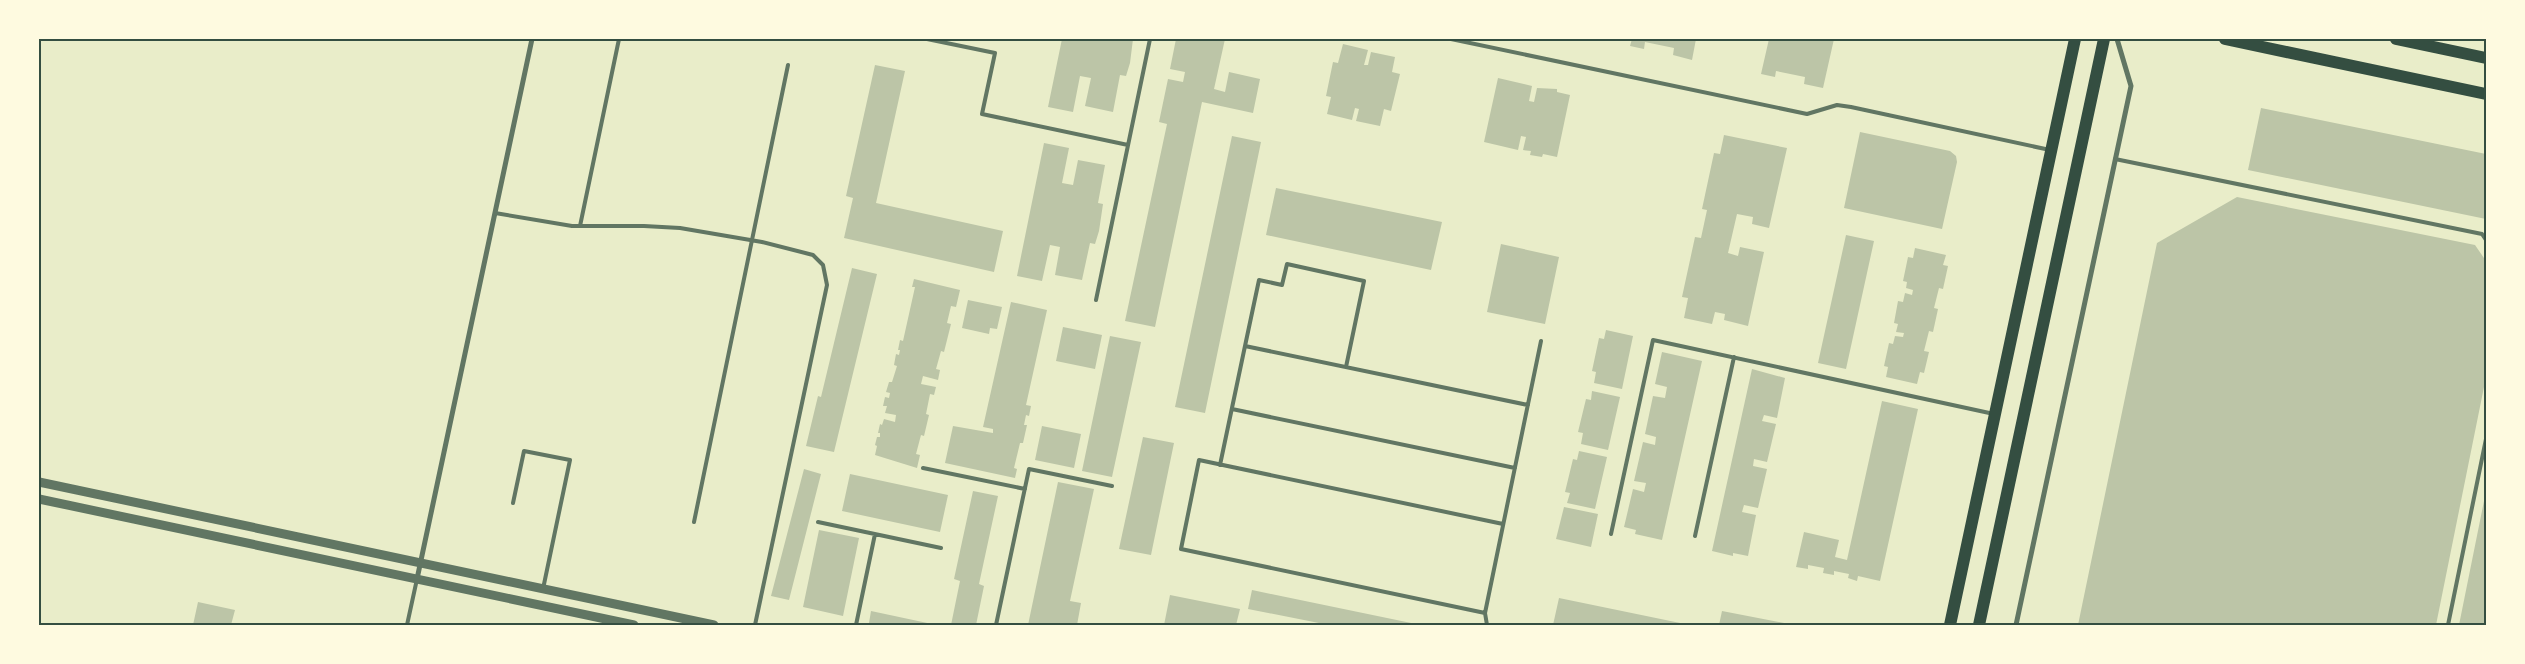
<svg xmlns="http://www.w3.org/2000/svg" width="2525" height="664" viewBox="0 0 2525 664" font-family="Montserrat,sans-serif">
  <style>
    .building { fill: #bcc5a7 }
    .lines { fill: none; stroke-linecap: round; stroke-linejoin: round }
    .service { stroke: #617663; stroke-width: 4 }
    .minor { stroke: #617663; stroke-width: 5 }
    .tertiary { stroke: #617663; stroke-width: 9 }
    .primary { stroke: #344e41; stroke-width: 12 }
    .neatline { fill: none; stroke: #344e41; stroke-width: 2 }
  </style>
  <rect width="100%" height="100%" fill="#e9edc9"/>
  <path class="building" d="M 1062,39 L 1133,39 L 1130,63 L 1126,76 L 1120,75 L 1113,112 L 1085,106 L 1091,78 L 1080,76 L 1073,112 L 1048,107 Z
    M 1176,39 L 1225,39 L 1214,89 L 1225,92 L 1229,72 L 1260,79 L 1253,113 L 1202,102 L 1155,327 L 1125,321 L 1167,124 L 1159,122 L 1168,79 L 1183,82 L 1185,72 L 1170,69 Z
    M 1632,39 L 1696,39 L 1692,60 L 1673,55 L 1674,48 L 1645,42 L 1644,49 L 1630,46 Z
    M 1769,39 L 1834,39 L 1823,88 L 1804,84 L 1805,77 L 1776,71 L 1775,77 L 1761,74 Z
    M 1343,44 L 1368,50 L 1364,65 L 1368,65 L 1371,52 L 1395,57 L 1392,72 L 1400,74 L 1391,111 L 1384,109 L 1380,126 L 1356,121 L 1359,109 L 1355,108 L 1352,120 L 1327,114 L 1331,97 L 1326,96 L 1333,62 L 1338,63 Z
    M 875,65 L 905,71 L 876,203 L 1003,231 L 994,272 L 844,238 L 853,198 L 846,196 Z
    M 1498,78 L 1532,86 L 1529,101 L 1534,102 L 1537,88 L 1557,89 L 1557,92 L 1570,95 L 1557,157 L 1543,154 L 1542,157 L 1530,155 L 1531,151 L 1523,150 L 1526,137 L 1521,136 L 1518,150 L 1484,142 Z
    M 2261,108 L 2486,154 L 2486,219 L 2248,170 Z
    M 1860,132 L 1950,151 L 1956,156 L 1957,162 L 1942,229 L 1844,208 Z
    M 1724,135 L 1787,148 L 1769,228 L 1752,224 L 1753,217 L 1737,214 L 1728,253 L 1738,256 L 1740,247 L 1764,252 L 1748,326 L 1724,320 L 1725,314 L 1715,312 L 1712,324 L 1684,318 L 1688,298 L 1682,297 L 1695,237 L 1701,238 L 1707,210 L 1702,209 L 1714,153 L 1720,154 Z
    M 1232,136 L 1261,142 L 1205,413 L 1175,407 Z
    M 1044,143 L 1069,148 L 1062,183 L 1073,185 L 1078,160 L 1105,165 L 1098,203 L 1103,204 L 1099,231 L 1095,244 L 1090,243 L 1082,280 L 1055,275 L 1060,247 L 1050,245 L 1042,281 L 1017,276 Z
    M 1276,188 L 1442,222 L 1431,270 L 1266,235 Z
    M 2237,197 L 2475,245 L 2486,261 L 2486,377 L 2436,625 L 2078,625 L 2157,243 Z
    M 1846,235 L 1874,241 L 1846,369 L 1818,363 Z
    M 1501,244 L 1559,257 L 1545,324 L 1487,312 Z
    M 1915,248 L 1946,255 L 1943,265 L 1948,266 L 1943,289 L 1939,288 L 1934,308 L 1938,309 L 1933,332 L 1929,331 L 1924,351 L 1929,352 L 1924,373 L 1920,372 L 1917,384 L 1886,377 L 1888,367 L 1884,366 L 1889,343 L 1893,344 L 1895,336 L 1903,337 L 1904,333 L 1896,332 L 1898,324 L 1894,323 L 1898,301 L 1903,302 L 1905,293 L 1912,295 L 1913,290 L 1906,288 L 1907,282 L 1903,281 L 1908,257 L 1913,258 Z
    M 852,268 L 877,274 L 834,452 L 806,446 L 818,396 L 821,397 Z
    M 914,279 L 960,290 L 956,307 L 951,306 L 947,323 L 951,324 L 944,352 L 941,351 L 936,369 L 940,370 L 938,380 L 923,376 L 921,384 L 936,387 L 934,395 L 930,394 L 926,414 L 929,415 L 924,436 L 921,435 L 916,454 L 920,455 L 917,468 L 875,455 L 877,446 L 875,445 L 877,437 L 880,437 L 880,433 L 878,433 L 880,424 L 882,425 L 884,419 L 895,422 L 896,415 L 885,413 L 887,406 L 883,406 L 885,397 L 889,398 L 890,393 L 886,392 L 889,382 L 892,382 L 897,366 L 894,365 L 896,354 L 899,355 L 900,350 L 898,350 L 900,340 L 903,341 L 915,287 L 912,287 Z
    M 968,300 L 1002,307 L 997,329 L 990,328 L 989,334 L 962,328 Z
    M 1011,302 L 1047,310 L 1026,405 L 1031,406 L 1029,416 L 1026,415 L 1024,425 L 1027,425 L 1023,443 L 1020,443 L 1014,468 L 1017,469 L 1015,478 L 945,463 L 953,426 L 993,433 L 993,429 L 983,427 Z
    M 1063,327 L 1102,335 L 1095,369 L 1056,361 Z
    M 1606,330 L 1633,336 L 1622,389 L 1594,383 L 1596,372 L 1592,371 L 1599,338 L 1604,339 Z
    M 1110,336 L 1141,342 L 1112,477 L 1082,471 Z
    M 1662,352 L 1702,361 L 1662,540 L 1635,534 L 1636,530 L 1624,527 L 1633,489 L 1644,492 L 1646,483 L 1634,481 L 1643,442 L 1655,445 L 1656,437 L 1645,434 L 1653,396 L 1665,398 L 1667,387 L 1655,384 Z
    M 1752,369 L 1785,378 L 1777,418 L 1764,415 L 1762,421 L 1776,424 L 1767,462 L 1754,459 L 1753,466 L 1767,469 L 1758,508 L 1744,505 L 1742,512 L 1756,515 L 1748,556 L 1733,553 L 1733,556 L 1712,551 Z
    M 1592,391 L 1620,397 L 1608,450 L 1581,444 L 1583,433 L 1578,432 L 1586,399 L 1591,400 Z
    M 1882,401 L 1918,409 L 1880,581 L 1858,576 L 1857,581 L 1848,578 L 1849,574 L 1834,571 L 1834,575 L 1823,573 L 1824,568 L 1808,565 L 1808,569 L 1796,567 L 1804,532 L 1839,540 L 1835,557 L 1847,560 Z
    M 1042,426 L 1081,434 L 1074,468 L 1035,460 Z
    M 1143,437 L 1174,443 L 1151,555 L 1119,549 Z
    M 1579,451 L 1607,457 L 1595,509 L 1567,503 L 1570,493 L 1565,492 L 1573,459 L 1577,460 Z
    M 804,469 L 821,474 L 789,600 L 771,596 Z
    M 850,474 L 948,495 L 940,532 L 842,511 Z
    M 1058,482 L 1094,489 L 1070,601 L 1081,603 L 1077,625 L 1028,625 Z
    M 973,491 L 998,496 L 979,584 L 984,586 L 976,625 L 951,625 L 960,581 L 954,579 Z
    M 2485,496 L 2486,625 L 2459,625 Z
    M 1564,507 L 1598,514 L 1591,547 L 1556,539 Z
    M 819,530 L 859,538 L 843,616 L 803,607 Z
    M 1252,590 L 1416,624 L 1416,625 L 1329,625 L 1248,609 Z
    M 1170,595 L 1240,609 L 1236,625 L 1164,625 Z
    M 1559,598 L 1685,624 L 1685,625 L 1553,625 Z
    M 198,602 L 235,610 L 231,625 L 193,625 Z
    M 871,611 L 932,624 L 932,625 L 880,625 L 869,623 Z
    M 1722,611 L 1789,624 L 1789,625 L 1719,625 Z"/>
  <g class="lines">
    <path class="service" d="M 927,39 L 995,53 L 982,114 L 1128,145
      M 1451,39 L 1807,114 L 1837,105 L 1851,107 L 2050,150
      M 2115,159 L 2482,234 L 2486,240
      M 495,213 L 572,226 L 644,226 L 680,228 L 762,242 L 813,255 L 823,265 L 827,285 L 755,625
      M 580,226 L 619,39
      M 1096,300 L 1150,39
      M 1245,346 L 1259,280 L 1282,285 L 1287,264 L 1364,281 L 1346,367
      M 1232,409 L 1515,468
      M 1220,465 L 1245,346 L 1528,405
      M 923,468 L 1025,489
      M 513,503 L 524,451 L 570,460 L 543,589
      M 694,522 L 788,65
      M 818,522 L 941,548
      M 1611,534 L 1653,340 L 1994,414
      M 1695,536 L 1734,357
      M 1485,613 L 1181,549 L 1199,460 L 1503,524
      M 407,625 L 417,579
      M 856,625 L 875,534
      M 996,625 L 1029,469 L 1112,486
      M 1487,625 L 1485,613 L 1541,341
      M 2448,625 L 2486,439"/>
    <path class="minor" d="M 417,579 L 532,39
      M 2016,625 L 2131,86 L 2117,39"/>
    <path class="tertiary" d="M 39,482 L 714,625
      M 39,499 L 634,625"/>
    <path class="primary" d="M 2225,39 L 2486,94
      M 2396,39 L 2486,58
      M 1950,625 L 2075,39
      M 1979,625 L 2104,39"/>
  </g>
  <rect width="2525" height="664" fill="none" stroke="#fefae0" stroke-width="80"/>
  <rect x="40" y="40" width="2445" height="584" class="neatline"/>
</svg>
